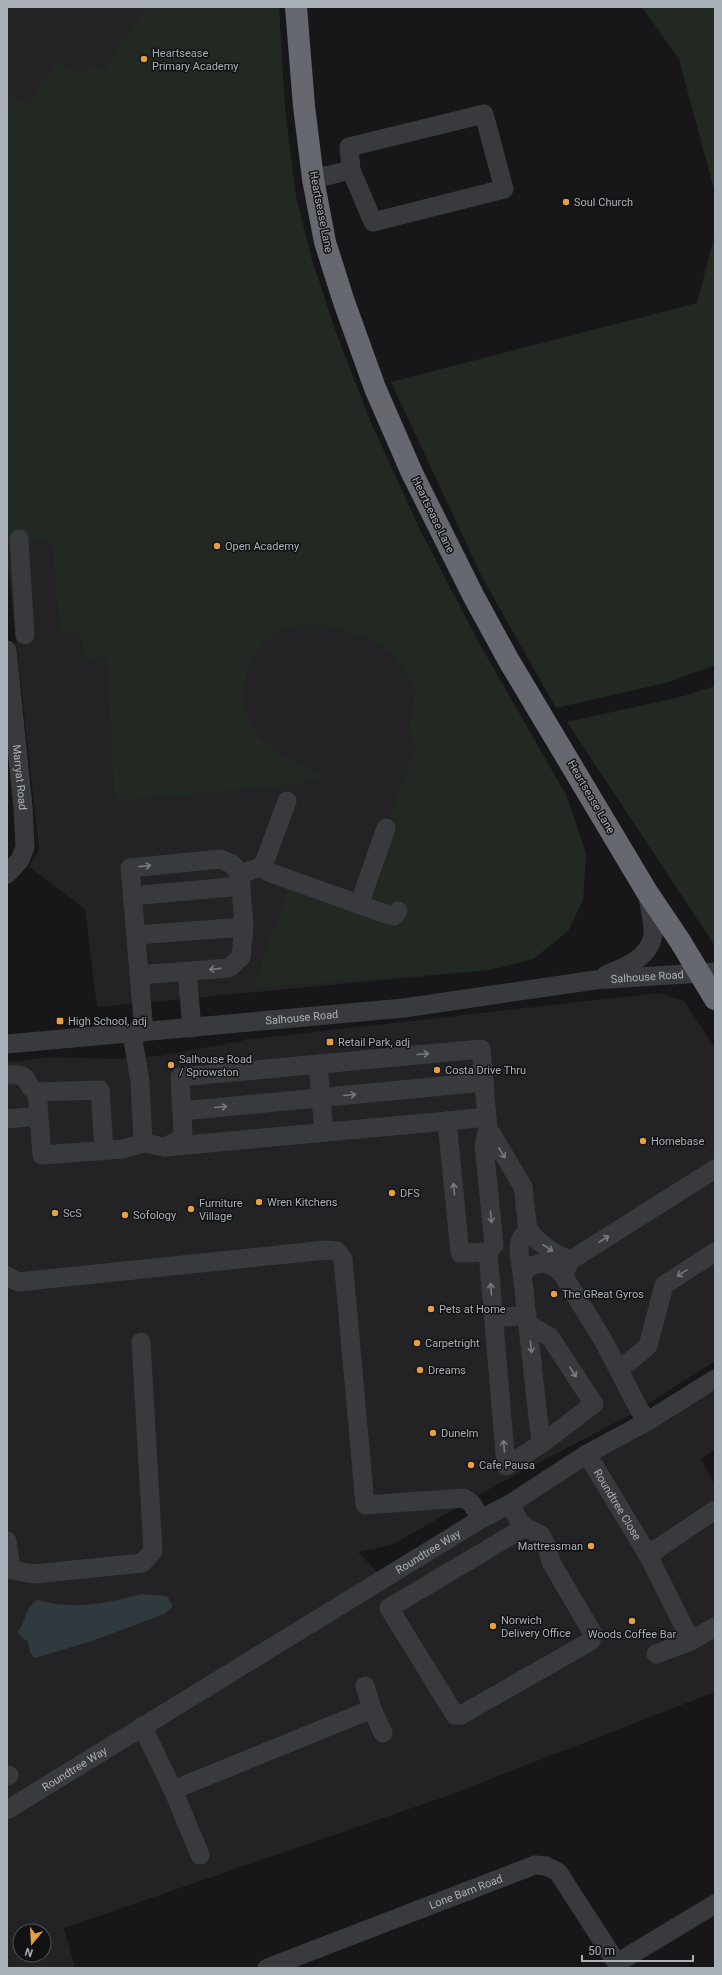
<svg xmlns="http://www.w3.org/2000/svg" width="722" height="1975" viewBox="0 0 722 1975" font-family="Roboto,sans-serif">
  <style>
    .built { fill: #232326; fill-rule: evenodd }
    .green { fill: #212922 }
    .water { fill: #30393e }
    .lines { fill: none; stroke-linecap: round; stroke-linejoin: round }
    .minor { stroke: #383a3e; stroke-width: 19 }
    .highway { stroke: #65686e; stroke-width: 22 }
    .oneway { stroke: #777b81 }
    .poi-dot { fill: #e5a043; stroke: #121214; stroke-width: 1.5 }
    .labels { text-anchor: middle; dominant-baseline: central; stroke-width: 3; stroke-linejoin: round; paint-order: stroke }
    .poi-label { font-size: 11px; fill: #aab0b8; stroke: #121214; text-anchor: start }
    .street-label { font-size: 11px; fill: #aab0b8; stroke: #121214 }
  </style>
  <rect width="100%" height="100%" fill="#171719"/>
  <path class="built" d="M 7,7 L 279,7 L 285,110 L 296,197 L 312,260 L 335,330 L 371,423 L 421,532 L 479,643 L 566,795 L 586,853 L 583,900 L 568,931 L 533,959 L 489,970 L 97,1007 L 85,909 L 29,867 L 39,849 L 7,559 Z
    M 659,993 L 684,1001 L 715,1048 L 715,1361 L 632,1414 L 500,1483 L 392,1545 L 358,1552 L 389,1584 L 461,1534 L 715,1391 L 715,1449 L 701,1459 L 715,1485 L 715,1692 L 447,1796 L 64,1928 L 75,1968 L 7,1968 L 7,1062 L 53,1057 L 113,1059 L 159,1056 L 252,1039 ZM 20,1931 L 44,1931 L 44,1955 L 20,1955 Z"/>
  <path class="green" d="M 144,7 L 279,7 L 285,110 L 296,197 L 312,260 L 335,330 L 371,423 L 421,532 L 479,643 L 566,795 L 586,853 L 583,900 L 568,931 L 533,959 L 489,970 L 253,988 L 291,881 L 367,902 L 386,828 L 416,745 L 409,732 L 415,688 C 406,674 397,657 384,647 C 374,639 357,635 345,631 C 337,629 329,626 321,625 C 276,620 245,648 244,693 C 244,709 248,726 260,738 C 277,756 303,766 325,776 L 293,785 L 115,801 L 106,657 L 85,659 L 80,631 L 60,632 L 52,542 L 7,537 L 7,94 L 28,105 L 56,60 L 83,75 L 90,64 L 104,71 L 115,51 L 146,9 Z
    M 642,7 L 715,7 L 715,193 L 679,59 Z
    M 715,234 L 715,665 L 669,682 L 556,708 L 482,577 L 391,382 L 697,303 Z
    M 715,686 L 715,946 L 567,722 L 680,697 Z"/>
  <path class="water" d="M 141,1594 L 167,1596 L 173,1606 L 164,1614 L 95,1640 L 35,1658 L 30,1653 L 28,1641 L 22,1638 L 18,1632 C 26,1621 25,1608 37,1600 C 74,1610 104,1604 141,1594 Z"/>
  <g class="lines">
    <g class="minor">
      <path d="M 313,179 L 351,170 L 349,147 L 484,114 L 504,189 L 373,222 L 351,170"/>
      <path d="M 19,539 L 25,635"/>
      <path id="s1" d="M 7,650 L 23,807 L 25,847 L 20,860 L 7,874"/>
      <path d="M 261,867 L 271,873 L 389,915 L 394,916 L 398,911"/>
      <path d="M 249,871 L 261,867 L 266,858 L 287,801"/>
      <path d="M 132,896 L 241,886"/>
      <path d="M 359,905 L 386,828"/>
      <path d="M 136,935 L 244,927"/>
      <path d="M 187,972 L 192,1028"/>
      <path d="M 140,975 L 229,968 L 241,957 L 244,927 L 240,874 L 232,864 L 220,859 L 130,868 L 144,1032"/>
      <path d="M 606,975 C 624,967 649,959 653,935 C 654,924 649,904 647,892"/>
      <path d="M 132,1033 L 140,1082 L 143,1143"/>
      <path id="s2" d="M 7,1044 L 404,1008 L 595,980 L 715,972"/>
      <path d="M 318,1064 L 324,1132"/>
      <path d="M 7,1075 C 36,1073 21,1085 37,1092"/>
      <path d="M 182,1111 L 484,1082"/>
      <path d="M 487,1117 L 488,1128 L 523,1187 L 528,1230 C 514,1242 520,1257 522,1273"/>
      <path d="M 7,1119 L 39,1116"/>
      <path d="M 488,1128 L 484,1145 L 494,1245 L 488,1252"/>
      <path d="M 165,1147 L 179,1140 L 183,1133 L 180,1077 L 481,1049 L 487,1117 L 447,1121"/>
      <path d="M 104,1150 L 100,1090 L 37,1092 L 42,1155 L 123,1149 L 143,1143 L 165,1147 L 447,1121 L 460,1253 L 488,1252 L 506,1466 L 541,1444 L 522,1273 C 536,1260 550,1260 563,1275 L 603,1340 L 640,1411 L 648,1421"/>
      <path d="M 528,1230 C 539,1243 554,1255 571,1260"/>
      <path d="M 563,1275 L 571,1260 L 715,1169"/>
      <path d="M 7,1276 L 18,1282 L 326,1250 L 337,1251 L 343,1259 L 365,1505 L 464,1498 L 472,1504 L 481,1519"/>
      <path d="M 494,1318 L 527,1315"/>
      <path d="M 528,1324 L 550,1337 L 594,1404 L 541,1444"/>
      <path d="M 618,1367 L 629,1362 L 648,1346 L 664,1285 L 715,1252"/>
      <path id="s3" d="M 587,1454 L 648,1555 L 691,1641"/>
      <path d="M 510,1504 L 519,1521 L 525,1527 L 541,1535 L 547,1547 L 551,1562 L 593,1634 L 591,1641 L 461,1715 L 455,1715 L 389,1608 L 525,1527"/>
      <path d="M 7,1541 L 11,1570 L 34,1574 L 142,1563 L 153,1551 L 141,1342"/>
      <path d="M 648,1555 L 715,1510"/>
      <path d="M 656,1654 L 691,1641 L 715,1627"/>
      <path d="M 365,1686 L 372,1709"/>
      <path d="M 142,1726 L 173,1790 L 200,1855"/>
      <path d="M 7,1776 L 9,1775"/>
      <path d="M 173,1790 L 372,1709 L 383,1733"/>
      <path id="s4" d="M 7,1810 L 481,1519 L 510,1504 L 587,1454 L 648,1421 L 715,1379"/>
      <path d="M 617,1963 L 715,1904"/>
      <path id="s5" d="M 267,1968 L 535,1865 L 546,1866 L 558,1872 L 620,1968"/>
    </g>
    <path class="highway" d="M 296,7 L 304,106 L 313,179 L 325,242 L 344,302 L 375,388 L 412,473 L 474,597 L 509,661 L 647,892 L 680,941 L 715,999"/>
  </g>
  <defs><path id="oneway-shaft" d="M-6 0H5M1.5-3L5.5 0L1.5 3" fill="none" stroke-width="1.6" stroke-linecap="round" stroke-linejoin="round"/></defs>
  <g class="oneway">
    <use href="#oneway-shaft" transform="translate(145 866) rotate(-6)"/>
    <use href="#oneway-shaft" transform="translate(215 969) rotate(174)"/>
    <use href="#oneway-shaft" transform="translate(423 1054) rotate(-5)"/>
    <use href="#oneway-shaft" transform="translate(350 1095) rotate(-5)"/>
    <use href="#oneway-shaft" transform="translate(221 1107) rotate(-5)"/>
    <use href="#oneway-shaft" transform="translate(502 1153) rotate(60)"/>
    <use href="#oneway-shaft" transform="translate(454 1189) rotate(-95)"/>
    <use href="#oneway-shaft" transform="translate(491 1217) rotate(84)"/>
    <use href="#oneway-shaft" transform="translate(604 1239) rotate(-33)"/>
    <use href="#oneway-shaft" transform="translate(548 1248) rotate(33)"/>
    <use href="#oneway-shaft" transform="translate(682 1273) rotate(148)"/>
    <use href="#oneway-shaft" transform="translate(491 1289) rotate(-94)"/>
    <use href="#oneway-shaft" transform="translate(531 1347) rotate(84)"/>
    <use href="#oneway-shaft" transform="translate(573 1372) rotate(57)"/>
    <use href="#oneway-shaft" transform="translate(504 1446) rotate(-95)"/>
  </g>
  <g class="poi-dot">
    <circle cx="144" cy="59" r="4"/>
    <circle cx="566" cy="202" r="4"/>
    <circle cx="217" cy="546" r="4"/>
    <rect x="56" y="1017" width="8" height="8" rx="2"/>
    <rect x="326" y="1038" width="8" height="8" rx="2"/>
    <circle cx="171" cy="1065" r="4"/>
    <circle cx="437" cy="1070" r="4"/>
    <circle cx="643" cy="1141" r="4"/>
    <circle cx="392" cy="1193" r="4"/>
    <circle cx="259" cy="1202" r="4"/>
    <circle cx="191" cy="1209" r="4"/>
    <circle cx="55" cy="1213" r="4"/>
    <circle cx="125" cy="1215" r="4"/>
    <circle cx="554" cy="1294" r="4"/>
    <circle cx="431" cy="1309" r="4"/>
    <circle cx="417" cy="1343" r="4"/>
    <circle cx="420" cy="1370" r="4"/>
    <circle cx="433" cy="1433" r="4"/>
    <circle cx="471" cy="1465" r="4"/>
    <circle cx="591" cy="1546" r="4"/>
    <circle cx="632" cy="1621" r="4"/>
    <circle cx="493" cy="1626" r="4"/>
  </g>
  <g class="labels">
    <g class="poi-label">
      <text x="152" y="53">Heartsease<tspan x="152" dy="13">Primary Academy</tspan></text>
      <text x="574" y="202">Soul Church</text>
      <text x="225" y="546">Open Academy</text>
      <text x="68" y="1021">High School, adj</text>
      <text x="338" y="1042">Retail Park, adj</text>
      <text x="179" y="1059">Salhouse Road<tspan x="179" dy="13">/ Sprowston</tspan></text>
      <text x="445" y="1070">Costa Drive Thru</text>
      <text x="651" y="1141">Homebase</text>
      <text x="400" y="1193">DFS</text>
      <text x="267" y="1202">Wren Kitchens</text>
      <text x="199" y="1203">Furniture<tspan x="199" dy="13">Village</tspan></text>
      <text x="63" y="1213">ScS</text>
      <text x="133" y="1215">Sofology</text>
      <text x="562" y="1294">The GReat Gyros</text>
      <text x="439" y="1309">Pets at Home</text>
      <text x="425" y="1343">Carpetright</text>
      <text x="428" y="1370">Dreams</text>
      <text x="441" y="1433">Dunelm</text>
      <text x="479" y="1465">Cafe Pausa</text>
      <text x="583" y="1546" text-anchor="end">Mattressman</text>
      <text x="501" y="1620">Norwich<tspan x="501" dy="13">Delivery Office</tspan></text>
      <text x="632" y="1634" text-anchor="middle">Woods Coffee Bar</text>
    </g>
    <g class="street-label">
      <text transform="translate(321 212) rotate(79)">Heartsease Lane</text>
      <text transform="translate(433 515) rotate(64)">Heartsease Lane</text>
      <text stroke="none"><textPath href="#s1" startOffset="128">Marryat Road</textPath></text>
      <text transform="translate(591 797) rotate(60)">Heartsease Lane</text>
      <text stroke="none"><textPath href="#s2" startOffset="644">Salhouse Road</textPath></text>
      <text stroke="none"><textPath href="#s2" startOffset="296">Salhouse Road</textPath></text>
      <text stroke="none"><textPath href="#s3" startOffset="59">Roundtree Close</textPath></text>
      <text stroke="none"><textPath href="#s4" startOffset="494">Roundtree Way</textPath></text>
      <text stroke="none"><textPath href="#s4" startOffset="79">Roundtree Way</textPath></text>
      <text stroke="none"><textPath href="#s5" startOffset="213">Lone Barn Road</textPath></text>
    </g>
  </g>
  <rect width="722" height="1975" fill="none" stroke="#aab0b8" stroke-width="16"/>
  <g transform="translate(32 1943) rotate(198)"><circle r="19" fill="#121214" stroke="#4f5156"/>
  <path d="M0-3L7 15L0 10L-7 15Z" fill="#e5a043"/>
  <text y="-6" font-size="11" font-weight="bold" text-anchor="middle" fill="#aab0b8">N</text>
  </g>
  <path d="M582 1955v6h111v-6" fill="none" stroke="#aab0b8" stroke-width="2"/>
  <text x="588" y="1955" font-size="12" fill="#aab0b8" stroke="#121214" stroke-width="3" paint-order="stroke">50 m</text>
</svg>
